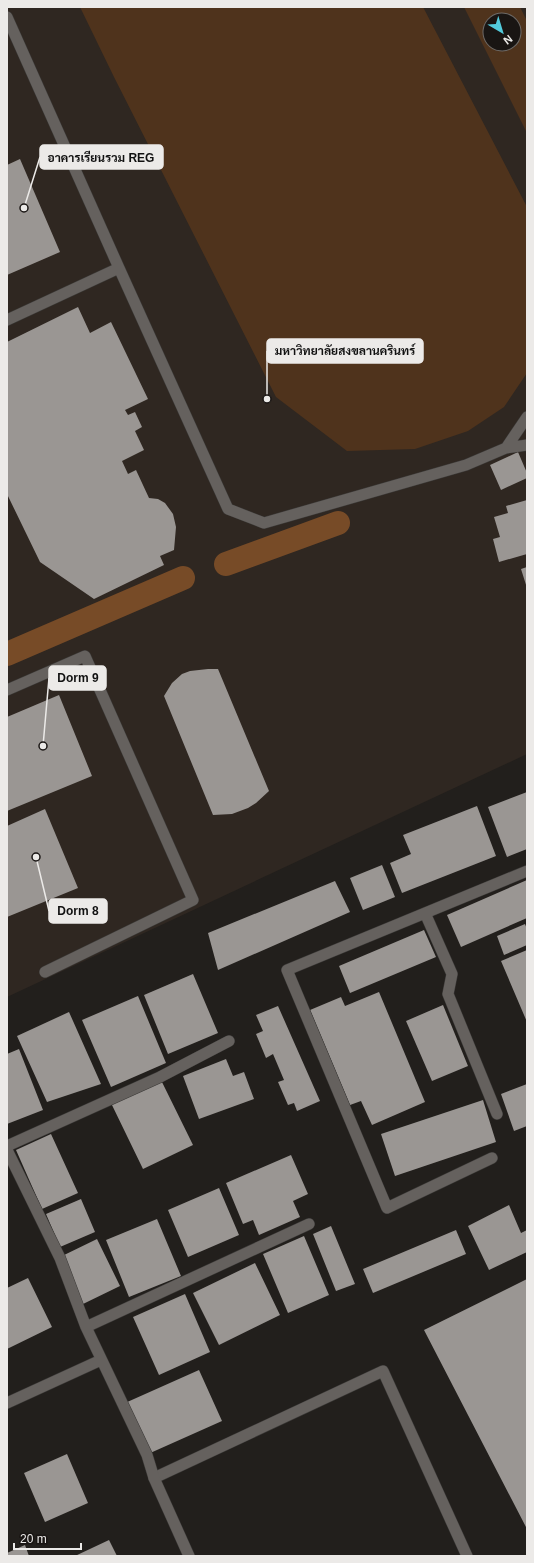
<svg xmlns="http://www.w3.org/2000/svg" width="534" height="1563" viewBox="0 0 534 1563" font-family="Arial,Sarabun,sans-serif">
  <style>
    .built { fill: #2f2721; fill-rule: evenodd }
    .park { fill: #4f331c; fill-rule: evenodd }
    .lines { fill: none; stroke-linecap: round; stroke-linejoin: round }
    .canal { stroke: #774b27; stroke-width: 24 }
    .building { fill: #9a9693 }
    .service-casing { stroke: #3c3a38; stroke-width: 12 }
    .minor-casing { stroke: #3c3a38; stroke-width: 12 }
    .service { stroke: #65615e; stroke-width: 11 }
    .minor { stroke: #65615e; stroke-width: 11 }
    .leader { fill: none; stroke: #eceae8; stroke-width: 1.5 }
    .callout-dot { fill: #eceae8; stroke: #191513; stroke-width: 1.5 }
    .callout { fill: #eceae8; stroke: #eceae8; stroke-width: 1.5 }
    .callout-label { font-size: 12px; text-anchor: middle; font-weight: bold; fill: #111 }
  </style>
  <rect width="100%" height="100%" fill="#221f1c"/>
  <path class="built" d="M 7,7 L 527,7 L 527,754 L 7,997 ZM 490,20 L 514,20 L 514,44 L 490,44 Z"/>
  <path class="park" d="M 80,7 L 423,7 L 527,207 L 527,373 L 504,407 L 468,431 L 415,449 L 347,451 L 276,397 L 114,77 Z
    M 464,7 L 520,7 L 527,21 L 527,133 ZM 490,20 L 514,20 L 514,44 L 490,44 Z"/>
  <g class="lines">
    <path class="canal" d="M 226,564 L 338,523
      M 7,654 L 183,578"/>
  </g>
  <path class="building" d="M 20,159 L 60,252 L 7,275 L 7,165 Z
    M 78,307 L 90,333 L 111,322 L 148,399 L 125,410 L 128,415 L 135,412 L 142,427 L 135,431 L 144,450 L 122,461 L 128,474 L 136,470 L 149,498 L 158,499 L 165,503 L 173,514 L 176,527 L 174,550 L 160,556 L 164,565 L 94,599 L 40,562 L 7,494 L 7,342 Z
    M 518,452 L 527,473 L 527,478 L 501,490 L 490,465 Z
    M 527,500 L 527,554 L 499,562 L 493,539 L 500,537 L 494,517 L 508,513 L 506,506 Z
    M 527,567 L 527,588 L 521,569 Z
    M 208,669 L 218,669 L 269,791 L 256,803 L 248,808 L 232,814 L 213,815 L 164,696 L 172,683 L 182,674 L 190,671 Z
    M 59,695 L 92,776 L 7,811 L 7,717 Z
    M 527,792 L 527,849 L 507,857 L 488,807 Z
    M 477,806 L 496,856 L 402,893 L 390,863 L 411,854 L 403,835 Z
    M 45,809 L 78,888 L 7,917 L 7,826 Z
    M 382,865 L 395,897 L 363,910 L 350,878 Z
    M 527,880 L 527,918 L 461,947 L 447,915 Z
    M 335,881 L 350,912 L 218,970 L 208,933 Z
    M 525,924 L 527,929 L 527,945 L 504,955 L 497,936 Z
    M 424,930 L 436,957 L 350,993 L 339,966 Z
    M 527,950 L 527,1022 L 501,961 Z
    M 193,974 L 218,1033 L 168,1054 L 144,995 Z
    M 379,992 L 425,1102 L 372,1125 L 361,1101 L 350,1105 L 310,1010 L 341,997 L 345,1006 Z
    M 138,996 L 166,1063 L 111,1087 L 82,1020 Z
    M 443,1005 L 468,1066 L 432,1081 L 406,1021 Z
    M 278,1006 L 320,1101 L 297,1111 L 294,1103 L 288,1105 L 278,1082 L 284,1080 L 273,1054 L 266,1058 L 256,1034 L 263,1031 L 256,1015 Z
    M 69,1012 L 101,1084 L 47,1102 L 17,1036 Z
    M 19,1049 L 43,1110 L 7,1124 L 7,1054 Z
    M 226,1059 L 233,1076 L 244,1072 L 254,1099 L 199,1119 L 183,1076 Z
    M 160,1078 L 193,1145 L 143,1169 L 111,1103 Z
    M 527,1084 L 527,1126 L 514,1131 L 501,1094 Z
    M 483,1100 L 496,1142 L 395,1176 L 381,1134 Z
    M 51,1134 L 78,1193 L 42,1209 L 16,1150 Z
    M 291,1155 L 308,1194 L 293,1201 L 300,1217 L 259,1235 L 253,1220 L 243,1224 L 226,1183 Z
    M 219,1188 L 239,1235 L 188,1257 L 168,1210 Z
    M 81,1199 L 95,1232 L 60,1247 L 46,1214 Z
    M 509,1205 L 521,1233 L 527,1230 L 527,1252 L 489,1270 L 468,1226 Z
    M 157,1219 L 181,1276 L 129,1297 L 106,1240 Z
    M 331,1226 L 355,1284 L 336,1291 L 313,1234 Z
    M 456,1230 L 466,1254 L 373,1293 L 363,1269 Z
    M 304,1236 L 329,1295 L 288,1313 L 263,1254 Z
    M 97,1239 L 120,1286 L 83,1304 L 60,1257 Z
    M 255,1263 L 280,1315 L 219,1345 L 193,1293 Z
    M 28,1278 L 52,1327 L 7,1349 L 7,1288 Z
    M 527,1279 L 527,1529 L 424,1330 Z
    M 185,1294 L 210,1352 L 159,1375 L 133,1317 Z
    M 199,1370 L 222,1421 L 148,1454 L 125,1403 Z
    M 67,1454 L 88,1503 L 45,1522 L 24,1473 Z
    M 109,1540 L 117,1556 L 75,1556 Z
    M 25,1545 L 29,1556 L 7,1556 L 7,1553 Z"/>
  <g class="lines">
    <g class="service-casing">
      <path id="service" d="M 7,17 L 119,268 L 228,509 L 264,523 L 466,465 L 506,448 L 527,417
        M 7,320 L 119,268
        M 506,448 L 527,445
        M 7,690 L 85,656 L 193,900 L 45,972
        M 425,913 L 452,974 L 448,994 L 497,1114
        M 492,1158 L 387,1208 L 287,970 L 527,871
        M 154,1478 L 383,1371 L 467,1556"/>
    </g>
    <g class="minor-casing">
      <path id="minor" d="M 7,1146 L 160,1077 L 229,1041
        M 7,1150 L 60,1258 L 86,1327 L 147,1455 L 154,1478 L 189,1556
        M 86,1327 L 309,1224
        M 7,1403 L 101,1360"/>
    </g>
    <use href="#service" class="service"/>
    <use href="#minor" class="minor"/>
  </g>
  <path class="leader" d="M24 208L40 157M267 399L267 351M43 746L49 678M36 857L49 911"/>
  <g class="callout-dot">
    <circle cx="24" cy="208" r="4"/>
    <circle cx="267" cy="399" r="4"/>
    <circle cx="43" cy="746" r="4"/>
    <circle cx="36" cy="857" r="4"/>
  </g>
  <g class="callout">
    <rect x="40" y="145" width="123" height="24" rx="4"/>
    <rect x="267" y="339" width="156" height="24" rx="4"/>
    <rect x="49" y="666" width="57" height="24" rx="4"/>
    <rect x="49" y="899" width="58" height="24" rx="4"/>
  </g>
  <g class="callout-label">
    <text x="101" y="162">อาคารเรียนรวม REG</text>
    <text x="345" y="355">มหาวิทยาลัยสงขลานครินทร์</text>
    <text x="78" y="682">Dorm 9</text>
    <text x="78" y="915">Dorm 8</text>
  </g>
  <rect width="534" height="1563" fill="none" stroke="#eceae8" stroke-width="16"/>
  <g transform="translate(502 32) rotate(142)"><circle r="19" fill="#191513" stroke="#6d6a68"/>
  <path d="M0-3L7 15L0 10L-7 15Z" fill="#53cbdc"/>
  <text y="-6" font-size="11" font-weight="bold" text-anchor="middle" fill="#eceae8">N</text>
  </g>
  <path d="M14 1543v6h67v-6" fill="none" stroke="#eceae8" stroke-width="2"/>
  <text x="20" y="1543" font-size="12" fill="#eceae8" stroke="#191513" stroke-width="3" paint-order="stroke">20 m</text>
</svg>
